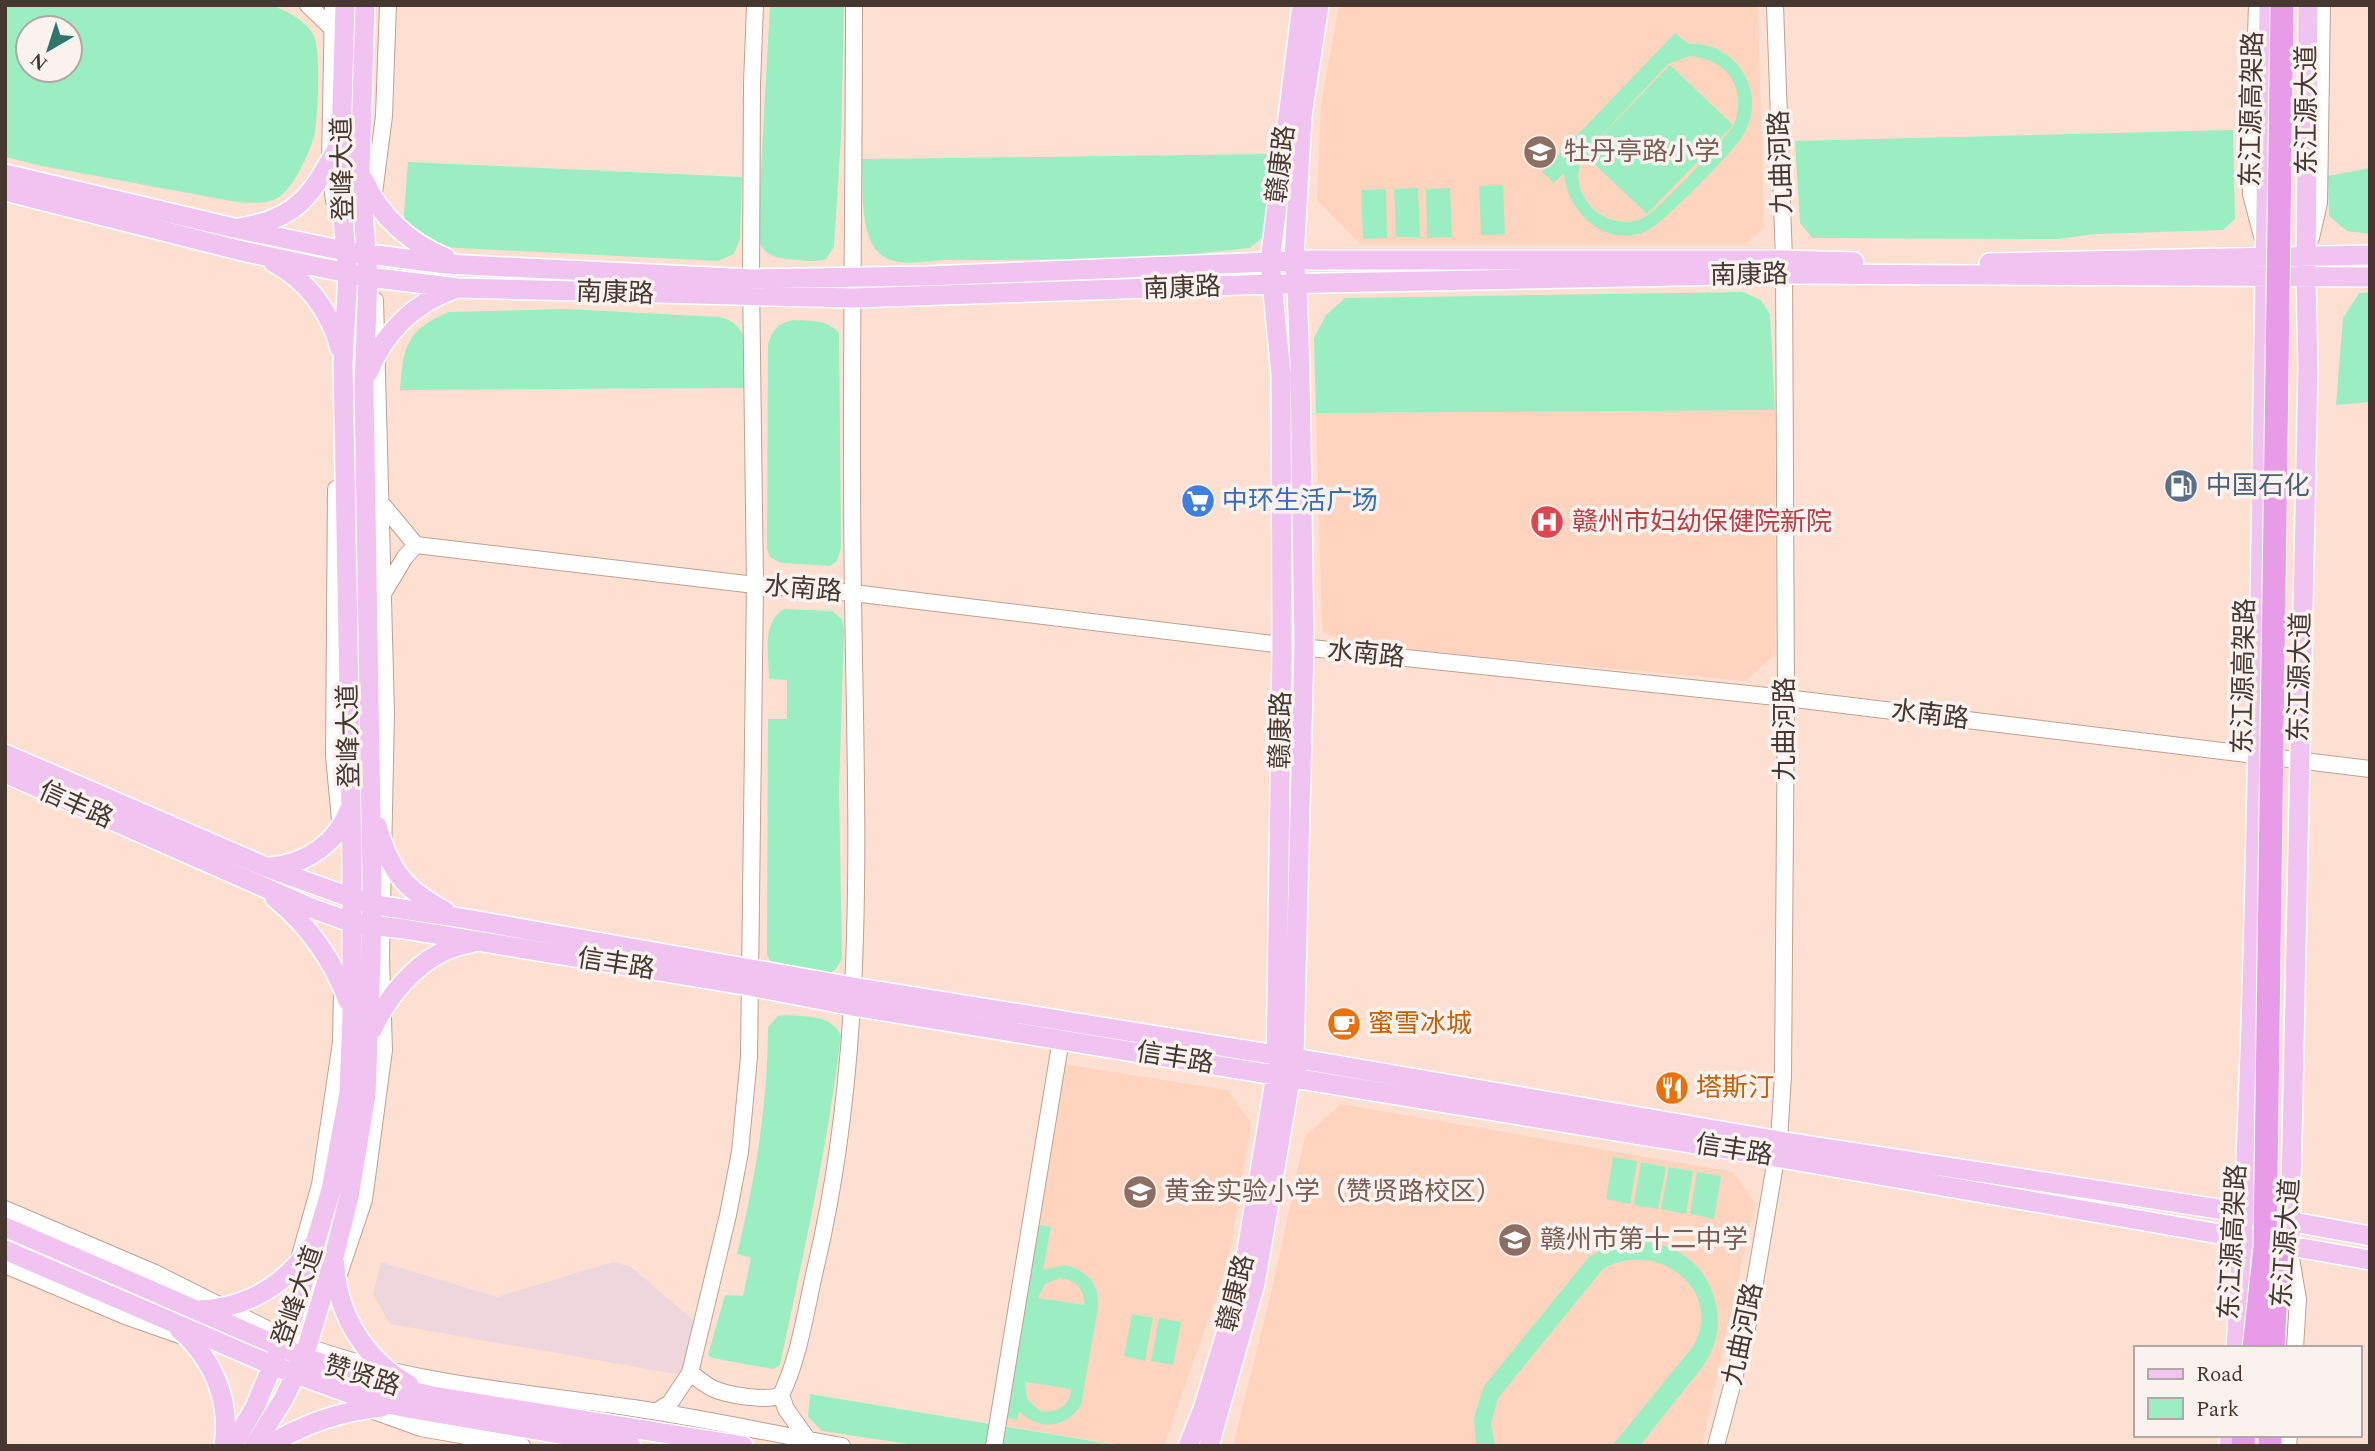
<svg xmlns="http://www.w3.org/2000/svg" width="2375" height="1451" viewBox="0 0 2375 1451" font-family="Spectral,'Noto Sans SC',serif">
  <style>
    .commercial { fill: #efd5dc }
    .built { fill: #fed4be }
    .green { fill: #9beec2; fill-rule: evenodd }
    .lines { fill: none; stroke-linecap: round; stroke-linejoin: round }
    .minor-casing { stroke: #c1a08f; stroke-width: 18 }
    .major-casing { stroke: #fff; stroke-width: 22 }
    .highway-casing { stroke: #fff; stroke-width: 25 }
    .minor { stroke: #fff; stroke-width: 16 }
    .major { stroke: #f1c3f0; stroke-width: 19 }
    .highway { stroke: #e89be6; stroke-width: 23 }
    .highway-bridge-casing { stroke: #fff; stroke-width: 25; stroke-linecap: butt }
    .highway-bridge { stroke: #e89be6; stroke-width: 23 }
    .labels { text-anchor: middle; dominant-baseline: central; stroke-width: 7; stroke-linejoin: round; paint-order: stroke }
    .street-label { font-size: 26px; fill: #463831; stroke: #faf2ef }
    .education-label { font-size: 26px; fill: #785e54; stroke: #faf2ef; text-anchor: start }
    .service-label { font-size: 26px; fill: #4e5e75; stroke: #faf2ef; text-anchor: start }
    .shop-label { font-size: 26px; fill: #366cbe; stroke: #faf2ef; text-anchor: start }
    .health-label { font-size: 26px; fill: #be3a42; stroke: #faf2ef; text-anchor: start }
    .food-label { font-size: 26px; fill: #c56008; stroke: #faf2ef; text-anchor: start }
  </style>
  <rect width="100%" height="100%" fill="#fde0d1"/>
  <path class="commercial" d="M 381,1262 L 497,1297 L 613,1262 L 631,1267 L 694,1321 L 682,1375 L 390,1324 L 373,1294 Z"/>
  <path class="built" d="M 1339,5 L 1758,5 L 1764,228 L 1745,244 L 1360,244 L 1317,200 L 1321,104 Z
    M 1775,410 L 1775,655 L 1745,681 L 1350,644 L 1322,631 L 1316,413 Z
    M 1062,1064 L 1227,1090 L 1251,1122 L 1228,1263 L 1164,1446 L 1127,1446 L 1000,1425 Z
    M 1341,1104 L 1733,1172 L 1755,1203 L 1702,1446 L 1236,1446 L 1234,1442 L 1275,1276 L 1305,1136 Z"/>
  <path class="green" d="M 5,5 L 271,5 C 287,11 306,20 314,36 C 321,49 318,121 314,137 C 308,155 297,180 283,194 C 272,205 252,203 237,202 L 42,166 L 5,157 ZM 28,28 L 70,28 L 70,70 L 28,70 Z
    M 770,5 L 844,5 L 841,137 L 834,247 L 826,259 C 817,262 808,261 798,260 C 773,258 757,256 758,226 Z
    M 1675,33 C 1679,36 1684,41 1688,43 C 1692,45 1699,43 1704,45 C 1721,48 1737,60 1745,76 C 1755,94 1754,114 1745,132 C 1737,149 1663,223 1647,231 C 1606,249 1567,213 1564,173 L 1554,183 L 1542,172 ZM 1690,56 C 1729,60 1747,88 1734,125 C 1722,141 1659,211 1643,218 C 1623,227 1597,219 1586,200 C 1576,185 1576,170 1584,154 L 1647,214 L 1733,125 L 1670,65 L 1585,153 L 1668,64 Z
    M 2233,130 L 2235,219 L 2223,230 L 2096,234 L 2057,239 L 1812,238 L 1800,223 L 1795,141 Z
    M 1280,154 L 1273,229 L 1250,248 L 1145,259 L 942,260 C 925,261 904,266 888,259 C 857,246 864,187 862,159 Z
    M 408,162 L 742,177 L 740,239 L 734,254 L 718,261 L 438,247 L 405,224 L 404,213 Z
    M 2370,168 L 2370,234 L 2347,231 L 2329,216 L 2328,176 Z
    M 1503,185 L 1505,234 L 1481,235 L 1479,186 Z
    M 1418,188 L 1420,237 L 1396,237 L 1394,189 Z
    M 1450,188 L 1452,237 L 1427,238 L 1426,189 Z
    M 1386,189 L 1387,238 L 1363,239 L 1361,190 Z
    M 1743,292 L 1761,300 L 1770,314 L 1775,410 L 1316,413 L 1314,338 L 1326,315 L 1345,298 Z
    M 2370,292 L 2370,402 L 2336,405 L 2343,318 L 2359,293 Z
    M 566,309 L 719,317 C 755,325 745,359 744,388 L 400,390 C 403,346 407,329 449,312 Z
    M 793,320 C 811,321 827,319 839,333 L 841,548 L 837,561 L 830,566 L 781,563 L 770,557 L 767,548 L 768,344 C 772,330 778,323 793,320 Z
    M 784,609 L 832,611 L 842,619 L 844,630 L 839,791 L 842,959 L 835,970 L 828,974 L 772,964 L 767,955 L 768,719 L 787,719 L 787,680 L 769,679 C 769,655 761,623 784,609 Z
    M 786,1015 C 806,1017 830,1014 841,1035 C 828,1146 803,1255 780,1365 L 773,1369 L 712,1358 L 708,1355 L 725,1295 L 743,1296 L 751,1258 L 737,1254 C 755,1181 768,1103 768,1027 L 778,1016 Z
    M 1613,1157 L 1637,1161 L 1630,1204 L 1606,1199 Z
    M 1641,1162 L 1666,1167 L 1658,1209 L 1634,1205 Z
    M 1669,1167 L 1693,1171 L 1686,1214 L 1661,1209 Z
    M 1697,1172 L 1721,1176 L 1714,1219 L 1690,1214 Z
    M 1036,1224 L 1051,1227 L 1043,1270 L 1065,1265 L 1079,1270 L 1091,1279 L 1097,1292 L 1098,1307 L 1081,1405 C 1066,1429 1038,1431 1019,1411 L 1017,1420 L 1004,1417 ZM 1060,1278 C 1076,1280 1085,1289 1084,1305 L 1038,1298 L 1045,1284 ZM 1025,1382 L 1071,1389 C 1070,1406 1057,1414 1040,1411 L 1027,1399 Z
    M 1628,1241 C 1656,1240 1682,1248 1700,1270 C 1719,1294 1724,1329 1709,1356 C 1702,1370 1689,1383 1680,1395 C 1666,1412 1653,1429 1640,1446 L 1612,1446 L 1694,1345 C 1724,1289 1656,1238 1603,1269 L 1498,1398 L 1491,1424 L 1495,1446 L 1476,1446 L 1474,1417 L 1484,1386 L 1589,1257 L 1608,1247 Z
    M 1132,1314 L 1153,1318 L 1145,1361 L 1124,1356 Z
    M 1159,1318 L 1181,1322 L 1173,1365 L 1151,1361 Z
    M 810,1394 L 1104,1443 L 1127,1446 L 921,1446 L 822,1431 L 808,1417 Z"/>
  <g class="lines">
    <g class="minor-casing">
      <path id="minor" d="M 308,5 L 333,29
        M 333,5 L 330,163 L 334,201
        M 2257,5 L 2251,194 L 2262,236
        M 373,201 L 384,116 L 388,5
        M 2311,238 L 2319,203 L 2322,5
        M 336,489 L 334,756 L 341,830
        M 381,503 L 416,545 L 755,585 L 853,593 L 1282,645 L 1786,698 L 2370,769
        M 384,592 L 405,557 L 416,545
        M 5,1209 L 153,1272 L 285,1338 C 395,1383 517,1391 633,1408 C 703,1418 773,1434 842,1446
        M 2289,1247 L 2298,1299 L 2295,1348
        M 299,1259 L 320,1185 L 341,1042 L 342,989
        M 5,1265 L 125,1316 L 191,1339
        M 337,1280 L 364,1200 L 384,1050 L 381,957 L 386,712 L 375,300
        M 690,1373 C 698,1378 705,1385 714,1389 C 728,1395 767,1402 781,1395
        M 368,1409 L 421,1428 L 522,1446
        M 657,1411 L 670,1403 L 690,1373 L 728,1215 L 740,1152 L 749,1057 L 755,585 L 751,279 L 752,84 L 755,5
        M 808,1440 L 786,1409 L 781,1395 C 800,1356 806,1308 816,1266 C 868,1046 856,820 853,595 C 850,399 854,202 854,5
        M 994,1446 L 1061,1039
        M 1716,1446 L 1747,1329 L 1779,1141 L 1783,1076 L 1786,698 L 1784,260 L 1775,5
        M 2288,1446 L 2289,1435"/>
    </g>
    <g class="major-casing">
      <path id="major" d="M 5,174 L 234,228 L 345,251 L 446,264 L 751,279 L 927,276 L 1270,262 L 1294,260 L 1784,260 L 1854,262
        M 364,180 C 379,216 410,243 446,258
        M 5,191 L 242,251 L 318,267 L 368,277 L 458,288 L 853,298 L 1274,284 L 1784,274 L 2370,277
        M 244,227 C 300,218 313,191 338,147
        M 273,262 C 307,280 330,311 340,348
        M 1989,263 L 2370,255
        M 368,373 C 384,333 413,304 454,289
        M 5,754 L 266,867 L 352,898 L 382,906 L 455,917 L 853,987 L 1294,1058 L 1779,1141 L 2244,1213 L 2370,1236
        M 5,773 L 311,908 L 353,923 L 404,929 L 750,986 L 853,1006 L 1776,1157 L 2370,1260
        M 377,826 C 390,871 404,889 445,911
        M 270,867 C 307,864 337,843 350,808
        M 275,898 C 309,926 333,960 348,1001
        M 372,1030 C 391,990 425,950 471,943
        M 5,1227 L 304,1357 L 373,1382 L 432,1396 L 743,1446
        M 2290,1236 L 2308,367 L 2306,278 L 2308,5
        M 5,1250 L 274,1366 L 365,1399 L 413,1409 L 631,1446
        M 335,1264 C 337,1315 365,1359 409,1385
        M 198,1310 C 246,1308 284,1286 311,1247
        M 179,1329 C 213,1359 231,1400 224,1446
        M 2236,1348 C 2253,1078 2257,808 2261,538 C 2263,361 2268,183 2269,5
        M 232,1446 L 255,1407 L 294,1314 L 331,1190 L 349,1093 L 352,1015 L 352,863 L 343,362 L 348,273 L 342,208 L 341,143 L 345,5
        M 254,1446 L 283,1400 L 304,1357 L 334,1257 L 349,1197 L 366,1095 L 371,961 L 372,882 L 364,387 L 368,277 L 360,171 L 365,5
        M 268,1446 C 303,1424 341,1411 382,1407
        M 1188,1446 L 1203,1409 L 1242,1281 L 1276,1074 L 1282,645 L 1281,374 L 1270,262 L 1302,5
        M 1209,1446 L 1255,1284 L 1294,1058 L 1304,647 L 1300,369 L 1297,285 L 1294,260 L 1302,116 L 1319,5
        M 2229,1446 L 2230,1435"/>
    </g>
    <g class="highway-casing">
      <path id="highway" d="M 2243,1446 L 2244,1435
        M 2270,1446 L 2270,1435"/>
    </g>
    <use href="#minor" class="minor"/>
    <use href="#major" class="major"/>
    <use href="#highway" class="highway"/>
    <g class="highway-bridge-casing">
      <path id="highway-bridge" d="M 2254,1348 L 2265,1247 L 2282,5
        M 2273,1348 L 2278,1257"/>
    </g>
    <use href="#highway-bridge" class="highway-bridge"/>
  </g>
  <defs>
    <g id="school-disc" transform="scale(1.75)"><circle r="9.5" fill="#8d6e63" stroke="#faf2ef"/><path d="M0-5L7-2L0 1L-7-2ZM-4 1L0 2.5L4 1V4Q0 6-4 4Z" fill="#fff"/></g>
    <g id="fuel-disc" transform="scale(1.75)"><circle r="9.5" fill="#5c6f8a" stroke="#faf2ef"/><path d="M-5.5-6h7V0h2V4h1.3V-2.5L3-4.5l.8-.8L6-3V5H2.5V1h-1V6h-7ZM-4.2-4.7v3.2H.2V-4.7Z" fill="#fff"/></g>
    <g id="supermarket-disc" transform="scale(1.75)"><circle r="9.5" fill="#3f7fe0" stroke="#faf2ef"/><path d="M-6-5.5h2.5l.6 2H6L4.5 2H-2.5L-4.4-4H-6ZM-1.5 3.2a1.3 1.3 0 1 0 .1 0ZM3 3.2a1.3 1.3 0 1 0 .1 0Z" fill="#fff"/></g>
    <g id="hospital-disc" transform="scale(1.75)"><circle r="9.5" fill="#e0444e" stroke="#faf2ef"/><path d="M-5-5h3v3.5h4V-5h3V5h-3V1.5h-4V5h-3Z" fill="#fff"/></g>
    <g id="cafe-disc" transform="scale(1.75)"><circle r="9.5" fill="#e8710a" stroke="#faf2ef"/><path d="M-5.5-4.5H6V0H3Q3 3.5 0 3.5H-2.5Q-5.5 3.5-5.5 0ZM3-3.2v2h1.7v-2ZM-6 4.5H4V6H-6Z" fill="#fff"/></g>
    <g id="restaurant-disc" transform="scale(1.75)"><circle r="9.5" fill="#e8710a" stroke="#faf2ef"/><path d="M-5-6h1v4h1v-4h1v4h1v-4h1v5L-1.5 .5V6h-2V.5L-5-1ZM5-6V6H3V1.5H1.5Q1.5-4 5-6Z" fill="#fff"/></g>
  </defs>
  <g fill-rule="evenodd">
    <use href="#school-disc" x="1540" y="152"/>
    <use href="#fuel-disc" x="2181" y="486"/>
    <use href="#supermarket-disc" x="1198" y="501"/>
    <use href="#hospital-disc" x="1547" y="522"/>
    <use href="#cafe-disc" x="1344" y="1024"/>
    <use href="#restaurant-disc" x="1672" y="1088"/>
    <use href="#school-disc" x="1140" y="1192"/>
    <use href="#school-disc" x="1515" y="1240"/>
  </g>
  <g class="labels">
    <g class="street-label">
      <text transform="translate(2252 109) rotate(-89)">东江源高架路</text>
      <text transform="translate(2307 110) rotate(-90)">东江源大道</text>
      <text transform="translate(1781 162) rotate(-92)">九曲河路</text>
      <text transform="translate(1281 164) rotate(-83)">赣康路</text>
      <text transform="translate(343 169) rotate(-91)">登峰大道</text>
      <text transform="translate(1749 275) rotate(-1)">南康路</text>
      <text transform="translate(1182 288) rotate(-2)">南康路</text>
      <text transform="translate(615 293) rotate(2)">南康路</text>
      <text transform="translate(803 589) rotate(5)">水南路</text>
      <text transform="translate(1366 654) rotate(6)">水南路</text>
      <text transform="translate(2244 676) rotate(-89)">东江源高架路</text>
      <text transform="translate(2300 677) rotate(-89)">东江源大道</text>
      <text transform="translate(1930 715) rotate(7)">水南路</text>
      <text transform="translate(1785 729) rotate(-90)">九曲河路</text>
      <text transform="translate(1281 730) rotate(-89)">赣康路</text>
      <text transform="translate(349 736) rotate(-91)">登峰大道</text>
      <text transform="translate(76 805) rotate(24)">信丰路</text>
      <text transform="translate(616 964) rotate(9)">信丰路</text>
      <text transform="translate(1175 1058) rotate(9)">信丰路</text>
      <text transform="translate(1734 1150) rotate(9)">信丰路</text>
      <text transform="translate(2233 1242) rotate(-87)">东江源高架路</text>
      <text transform="translate(2286 1243) rotate(-86)">东江源大道</text>
      <text transform="translate(1236 1293) rotate(-76)">赣康路</text>
      <text transform="translate(298 1296) rotate(-71)">登峰大道</text>
      <text transform="translate(1743 1334) rotate(-78)">九曲河路</text>
      <text transform="translate(362 1376) rotate(17)">赞贤路</text>
    </g>
    <g class="education-label">
      <text x="1564" y="152">牡丹亭路小学</text>
      <text x="1164" y="1192">黄金实验小学（赞贤路校区）</text>
      <text x="1540" y="1240">赣州市第十二中学</text>
    </g>
    <g class="service-label">
      <text x="2206" y="486">中国石化</text>
    </g>
    <g class="shop-label">
      <text x="1222" y="501">中环生活广场</text>
    </g>
    <g class="health-label">
      <text x="1572" y="522">赣州市妇幼保健院新院</text>
    </g>
    <g class="food-label">
      <text x="1368" y="1024">蜜雪冰城</text>
      <text x="1696" y="1088">塔斯汀</text>
    </g>
  </g>
  <rect width="2375" height="1451" fill="none" stroke="#463831" stroke-width="14"/>
  <rect x="2134" y="1346" width="228" height="91" fill="#faf2ef" stroke="#b2a8a3" stroke-width="2"/>
  <rect x="2148" y="1369" width="35" height="10" fill="#f1c3f0" stroke="#b2a8a3" stroke-width="2"/>
  <text x="2196" y="1381" font-size="21" fill="#463831">Road</text>
  <rect x="2148" y="1398" width="35" height="21" fill="#9beec2" stroke="#b2a8a3" stroke-width="2"/>
  <text x="2196" y="1416" font-size="21" fill="#463831">Park</text>
  <g transform="translate(49 49) rotate(219)"><circle r="33" fill="#faf2ef" stroke="#b2a8a3" stroke-width="2"/>
  <path d="M0-5L12 26L0 18L-12 26Z" fill="#2e756c"/>
  <text y="-10" font-size="19" font-weight="bold" text-anchor="middle" fill="#463831">N</text>
  </g>
</svg>
